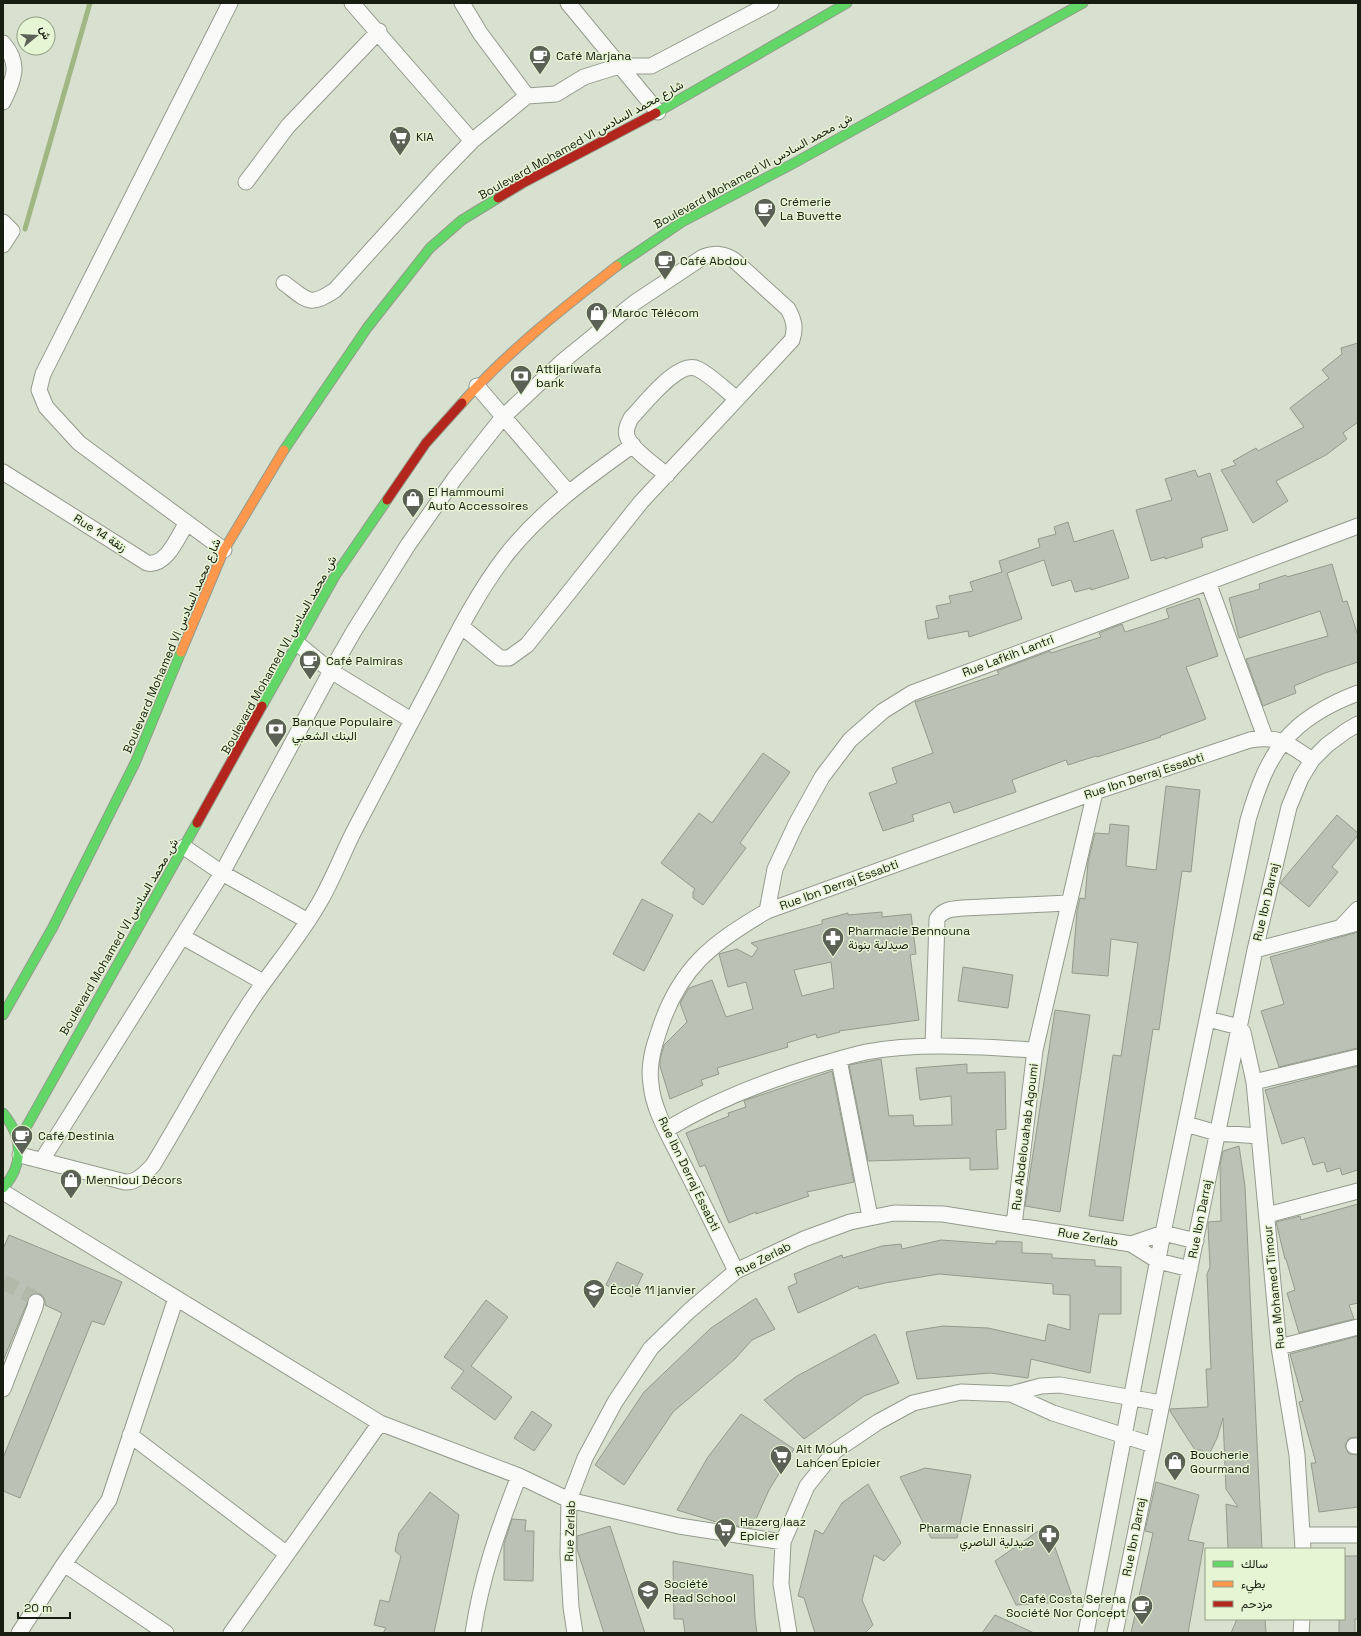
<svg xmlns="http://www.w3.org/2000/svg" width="1361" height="1636" viewBox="0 0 1361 1636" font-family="'Space Grotesk',Vazirmatn,sans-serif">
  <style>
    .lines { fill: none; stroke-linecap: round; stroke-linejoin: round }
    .stream { stroke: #a1b783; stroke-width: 5 }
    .building { fill: #bbc1b4; stroke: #949b8d; fill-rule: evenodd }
    .street-tunnel { stroke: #b2b9a9; stroke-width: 15; stroke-dasharray: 15 8; stroke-linecap: butt }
    .street-casing { stroke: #949b8d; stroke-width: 17 }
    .fast-casing { stroke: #949b8d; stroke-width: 11 }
    .slow-casing { stroke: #949b8d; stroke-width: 11 }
    .jam-casing { stroke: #949b8d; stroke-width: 11 }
    .street { stroke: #f9faf8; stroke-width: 15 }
    .fast { stroke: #63d668; stroke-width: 9 }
    .slow { stroke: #ff974d; stroke-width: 9 }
    .jam { stroke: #b3261e; stroke-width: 9 }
    .labels { text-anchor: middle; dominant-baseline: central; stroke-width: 3; stroke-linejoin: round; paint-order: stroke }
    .poi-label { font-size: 12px; fill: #181d11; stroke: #e6f5d4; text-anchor: start }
    .street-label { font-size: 12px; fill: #181d11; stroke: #e6f5d4 }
  </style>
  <rect width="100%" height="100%" fill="#d8e0cf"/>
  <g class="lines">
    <path class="stream" d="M 25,229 L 90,3"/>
  </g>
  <path class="building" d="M 1358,343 L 1358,422 L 1343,433 L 1347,439 L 1326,455 L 1276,481 L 1288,501 L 1253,523 L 1221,470 L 1236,465 L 1233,461 L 1256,448 L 1258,451 L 1304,427 L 1290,408 L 1329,378 L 1322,370 L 1342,354 L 1341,348 Z
    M 1195,470 L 1198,477 L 1210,473 L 1228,530 L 1201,538 L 1203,547 L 1165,559 L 1165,557 L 1151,561 L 1136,510 L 1172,500 L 1165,479 Z
    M 1068,522 L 1074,542 L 1113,530 L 1129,578 L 1091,590 L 1091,588 L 1075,592 L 1071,580 L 1052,586 L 1044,560 L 1007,573 L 1022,619 L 969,637 L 968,631 L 928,639 L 925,621 L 939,618 L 936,606 L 951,603 L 949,596 L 973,591 L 970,582 L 1002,572 L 999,561 L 1040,547 L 1038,539 L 1056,534 L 1054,527 Z
    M 1332,564 L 1343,602 L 1347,601 L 1358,636 L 1358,662 L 1325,673 L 1294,686 L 1296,693 L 1263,706 L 1246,659 L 1328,636 L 1320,611 L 1239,638 L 1229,598 L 1260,589 L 1259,584 L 1286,575 L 1287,577 Z
    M 1199,598 L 1218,656 L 1186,667 L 1206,719 L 1160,736 L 1161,737 L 1097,757 L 1096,756 L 1068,765 L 1066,760 L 1012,780 L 1016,792 L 954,813 L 950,802 L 912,815 L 914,821 L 883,831 L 869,793 L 897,783 L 892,768 L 933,753 L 915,702 L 999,674 L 997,671 L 1050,651 L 1051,653 L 1101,637 L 1099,633 L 1122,624 L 1125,632 L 1169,618 L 1166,609 Z
    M 763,753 L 790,772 L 740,843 L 746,848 L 703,905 L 693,898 L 693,892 L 695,889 L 661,863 L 699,813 L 712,823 Z
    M 1166,786 L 1200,790 L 1191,872 L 1182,871 L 1159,1030 L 1153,1029 L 1123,1221 L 1089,1216 L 1113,1055 L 1121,1056 L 1138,943 L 1111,939 L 1108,976 L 1072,973 L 1077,911 L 1080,898 L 1085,899 L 1088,862 L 1095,833 L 1109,834 L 1110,824 L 1129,826 L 1126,866 L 1156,870 Z
    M 1337,815 L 1358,833 L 1358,835 L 1332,867 L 1338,872 L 1309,907 L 1280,883 Z
    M 642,899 L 673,915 L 644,971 L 613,954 Z
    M 882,912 L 882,917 L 911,914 L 916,954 L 910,955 L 919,1020 L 839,1031 L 840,1032 L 817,1038 L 816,1034 L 787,1043 L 788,1047 L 717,1068 L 719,1074 L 701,1080 L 703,1085 L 670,1099 L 660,1066 L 660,1059 L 664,1045 L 687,1022 L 680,1003 L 689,988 L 712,980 L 726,1017 L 753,1009 L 746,982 L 728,987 L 719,954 L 737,949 L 752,957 L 758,948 L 751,943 L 822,924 L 822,920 L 848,913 L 848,915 ZM 831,962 L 834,988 L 802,996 L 794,970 Z
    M 1358,932 L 1358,1048 L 1279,1067 L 1261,1011 L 1284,1004 L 1270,957 Z
    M 963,967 L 1013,975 L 1008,1008 L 958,1001 Z
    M 1055,1010 L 1090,1015 L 1060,1212 L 1025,1206 Z
    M 881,1059 L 889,1116 L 913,1115 L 914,1126 L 952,1125 L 951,1096 L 920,1100 L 916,1068 L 967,1064 L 967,1073 L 1005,1072 L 1006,1129 L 996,1130 L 998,1169 L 970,1170 L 970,1158 L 868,1161 L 849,1065 Z
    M 1358,1066 L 1358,1170 L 1342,1175 L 1340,1168 L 1327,1172 L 1324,1162 L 1313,1165 L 1304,1137 L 1282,1144 L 1265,1090 Z
    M 832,1071 L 854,1182 L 807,1192 L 809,1196 L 756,1214 L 756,1212 L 729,1223 L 705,1165 L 700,1167 L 686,1133 L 729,1116 L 728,1113 L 746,1107 L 744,1101 L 746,1100 Z
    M 1239,1146 L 1245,1186 L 1262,1549 L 1228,1549 L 1226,1504 L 1238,1507 L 1226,1489 L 1223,1418 L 1217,1438 L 1207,1459 L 1201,1450 L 1195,1450 L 1170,1411 L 1170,1409 L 1208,1407 L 1206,1369 L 1211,1369 L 1207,1274 L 1210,1267 L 1208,1225 L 1208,1222 L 1221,1221 L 1220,1165 L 1223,1151 Z
    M 1358,1204 L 1358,1303 L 1349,1305 L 1354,1319 L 1299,1333 L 1287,1293 L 1295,1290 L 1286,1259 L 1285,1259 L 1276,1222 L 1300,1216 L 1301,1220 Z
    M 9,1235 L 122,1282 L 104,1325 L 92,1321 L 20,1498 L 3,1491 L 3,1458 L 62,1313 L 45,1305 L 45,1300 L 42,1295 L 37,1293 L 30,1296 L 3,1361 L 3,1249 Z
    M 941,1240 L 996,1244 L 996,1241 L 1022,1242 L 1022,1253 L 1052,1254 L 1052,1258 L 1095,1260 L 1095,1266 L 1121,1267 L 1121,1314 L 1099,1314 L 1090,1373 L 1031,1359 L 1028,1378 L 990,1373 L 917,1379 L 906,1332 L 943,1326 L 988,1328 L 1045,1341 L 1048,1324 L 1070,1330 L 1070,1295 L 1053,1294 L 1053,1284 L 939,1274 L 885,1283 L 859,1289 L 858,1286 L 798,1313 L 788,1287 L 797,1283 L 794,1274 L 842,1255 L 843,1258 L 882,1246 L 901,1244 L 902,1249 Z
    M 617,1262 L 643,1274 L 632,1297 L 606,1285 Z
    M 756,1298 L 775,1329 L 752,1340 L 735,1359 L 673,1412 L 624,1485 L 595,1465 L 644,1392 L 711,1328 Z
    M 486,1300 L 508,1317 L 471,1366 L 512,1397 L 495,1420 L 451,1388 L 464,1371 L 444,1357 Z
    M 875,1334 L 899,1383 L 864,1396 L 804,1439 L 764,1400 L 797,1376 Z
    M 1358,1336 L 1358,1437 L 1349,1438 L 1345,1446 L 1349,1454 L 1358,1455 L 1358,1507 L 1319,1512 L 1311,1463 L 1316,1463 L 1299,1402 L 1303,1401 L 1290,1354 Z
    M 532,1411 L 552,1425 L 534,1451 L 514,1438 Z
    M 741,1414 L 794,1449 L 769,1490 L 752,1528 L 723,1524 L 677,1510 L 708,1457 Z
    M 925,1468 L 971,1475 L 957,1538 L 931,1538 L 900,1477 Z
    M 1156,1482 L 1199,1495 L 1188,1540 L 1204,1543 L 1188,1633 L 1131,1633 L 1153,1533 L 1145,1531 Z
    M 868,1484 L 901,1543 L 884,1561 L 874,1555 L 862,1600 L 873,1625 L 865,1633 L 815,1633 L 804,1598 L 798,1596 L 815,1530 L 823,1534 L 842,1503 Z
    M 430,1492 L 459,1515 L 434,1633 L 383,1633 L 386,1628 L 374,1625 L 380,1600 L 389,1602 L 401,1556 L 395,1551 L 399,1533 Z
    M 512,1519 L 526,1520 L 525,1531 L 534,1531 L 533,1581 L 504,1580 L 504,1544 Z
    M 1047,1525 L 1074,1601 L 1016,1605 L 995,1561 Z
    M 610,1526 L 645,1633 L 604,1633 L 577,1549 L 577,1536 Z
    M 1344,1556 L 1358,1556 L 1358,1619 L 1355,1619 L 1355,1633 L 1339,1633 L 1339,1619 L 1344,1619 Z
    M 673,1561 L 753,1575 L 755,1618 L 757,1633 L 685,1633 L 683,1619 L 674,1619 Z
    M 995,1615 L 1034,1633 L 982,1633 Z
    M 1237,1619 L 1265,1619 L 1266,1633 L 1231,1633 Z"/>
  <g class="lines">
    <path class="street-tunnel" d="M 3,1282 L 31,1296 L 36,1302"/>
    <g class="street-casing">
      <path id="street" d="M 352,3 L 472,141
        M 462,3 L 480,33 L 527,96
        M 568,3 L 658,112
        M 3,43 C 21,64 14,79 3,102
        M 246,182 L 288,126 L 379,31
        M 3,222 L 12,231 L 3,245
        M 284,283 C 307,300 309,308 335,290 L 440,174 L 472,141 L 527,96 L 556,94 L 584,77 L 619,66 L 651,66 L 771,3
        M 477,386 L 568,492
        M 3,472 L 147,563 C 166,567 178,537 186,524
        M 667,475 C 657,467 630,448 627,436 C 625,430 628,424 631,418 C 644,405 678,359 698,369 C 712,376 725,390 737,399
        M 224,550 L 79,443 L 46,407 L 39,390 L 43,374 L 230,3
        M 1208,582 L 1265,737
        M 298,644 L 331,671 L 411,720
        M 184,847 L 222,873 L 308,921
        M 767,911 L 775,869 L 796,824 L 822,777 L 850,740 L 883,711 L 912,693 L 1358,526
        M 1341,927 L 1358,909
        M 183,937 L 263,982
        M 1255,950 L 1358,923
        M 1208,1019 L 1239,1027 L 1243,1032 L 1254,1082 L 1279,1347 L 1297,1455 L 1303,1549
        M 933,1046 L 937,919 C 943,909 952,909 963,908 L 1068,903
        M 839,1060 L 870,1217
        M 1254,1082 L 1358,1057
        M 1186,1124 L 1217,1133 L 1259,1136
        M 666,1130 C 715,1100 768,1080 822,1064 C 837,1060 851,1055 866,1052 C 921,1042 979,1047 1035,1050
        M 20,1155 L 125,1182 C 136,1183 146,1173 153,1165 C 184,1114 212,1061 245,1010 C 269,972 300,938 322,898 C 334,876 343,853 354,831 C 382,777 410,725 438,671 C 458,631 479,590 507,554 C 543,509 587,478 633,445
        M 42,1160 L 222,873 L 331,671 L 354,631 L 408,545 L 455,478 L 503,417 L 563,361 L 634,303 L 703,257 C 715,253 723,253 734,260 L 788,309 C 794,320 796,328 792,340 L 641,502 L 527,645 L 509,658 L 500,658 L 461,626
        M 3,1192 L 380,1423 L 519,1476 L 569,1500 L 679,1526 L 783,1542
        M 1267,1215 L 1358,1191
        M 1014,1225 L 1035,1050 L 1095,792
        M 1131,1244 L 1163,1233 L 1196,1241
        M 736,1271 C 718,1234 700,1197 681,1160 C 670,1137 653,1110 651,1084 C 648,1066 653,1048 659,1031 C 679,968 712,943 767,911 L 1095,792 L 1250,740 C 1280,735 1288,744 1312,760
        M 1279,1347 L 1358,1327
        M 3,1389 L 35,1307 L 36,1302
        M 1011,1394 L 1053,1413 L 1153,1445
        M 130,1435 L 287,1554
        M 1354,1446 L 1358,1446
        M 1303,1535 L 1358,1535
        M 64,1564 L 166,1633
        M 19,1633 L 64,1564 L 109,1500 L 176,1298
        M 231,1633 L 380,1423
        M 473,1633 C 481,1578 499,1527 519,1476
        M 575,1633 L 571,1607 L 568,1554 L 569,1500 L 585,1458 L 615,1402 L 651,1348 L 689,1311 L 736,1271 L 804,1239 L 850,1222 L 894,1213 L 943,1214 L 1131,1244 L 1158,1261 L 1190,1269
        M 789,1633 L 781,1584 L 783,1542 L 807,1486 L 835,1451 L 878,1422 L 913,1403 L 961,1392 L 1011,1394 L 1041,1386 L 1060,1385 L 1161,1403
        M 1086,1633 L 1163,1233 L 1248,820 C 1268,751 1289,719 1358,693
        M 1115,1633 L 1255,950 L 1289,807 L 1301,778 L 1312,760 L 1327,745 L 1346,731 L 1358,724
        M 1301,1633 L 1302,1619"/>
    </g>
    <g class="fast-casing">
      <path id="fast" d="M 656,113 L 847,3
        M 617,266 L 682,222 L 796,162 L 1083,3
        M 284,450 L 367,328 L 430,248 L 462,220 L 498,198
        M 262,706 L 335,576 L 387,500
        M 3,1015 L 53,927 L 135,763 L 181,652
        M 3,1113 C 23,1137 24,1165 3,1188
        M 19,1140 L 197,823"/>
    </g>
    <g class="slow-casing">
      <path id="slow" d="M 462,403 C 508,351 563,308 617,266
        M 181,652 L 224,550 L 284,450"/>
    </g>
    <g class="jam-casing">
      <path id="jam" d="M 498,198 L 523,183 L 656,113
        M 387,500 L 426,443 L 462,403
        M 197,823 L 262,706"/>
    </g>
    <use href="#street" class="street"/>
    <use href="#fast" class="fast"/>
    <use href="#slow" class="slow"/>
    <use href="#jam" class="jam"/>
  </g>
  <defs>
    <g id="cafe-pin" transform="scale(1.15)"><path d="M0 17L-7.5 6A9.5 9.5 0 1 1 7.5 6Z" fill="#5b6154" stroke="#e6f5d4"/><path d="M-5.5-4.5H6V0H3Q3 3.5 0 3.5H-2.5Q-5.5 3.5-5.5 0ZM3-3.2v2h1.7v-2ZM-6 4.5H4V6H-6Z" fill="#fff"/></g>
    <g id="supermarket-pin" transform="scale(1.15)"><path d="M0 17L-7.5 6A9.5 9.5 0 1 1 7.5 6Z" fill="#5b6154" stroke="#e6f5d4"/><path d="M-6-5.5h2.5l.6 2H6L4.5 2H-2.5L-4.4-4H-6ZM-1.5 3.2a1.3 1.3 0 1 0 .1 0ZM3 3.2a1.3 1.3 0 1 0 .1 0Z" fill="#fff"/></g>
    <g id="shop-pin" transform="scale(1.15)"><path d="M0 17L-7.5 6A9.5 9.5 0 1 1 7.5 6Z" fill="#5b6154" stroke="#e6f5d4"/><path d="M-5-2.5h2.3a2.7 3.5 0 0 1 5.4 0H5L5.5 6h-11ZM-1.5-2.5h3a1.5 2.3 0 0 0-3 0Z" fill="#fff"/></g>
    <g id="bank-pin" transform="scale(1.15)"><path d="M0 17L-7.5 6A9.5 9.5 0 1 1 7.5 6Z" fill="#5b6154" stroke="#e6f5d4"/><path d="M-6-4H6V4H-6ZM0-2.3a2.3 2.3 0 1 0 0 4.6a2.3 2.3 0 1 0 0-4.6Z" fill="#fff"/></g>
    <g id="pharmacy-pin" transform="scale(1.15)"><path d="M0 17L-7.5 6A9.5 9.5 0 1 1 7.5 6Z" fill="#5b6154" stroke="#e6f5d4"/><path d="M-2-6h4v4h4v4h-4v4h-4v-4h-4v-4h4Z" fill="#fff"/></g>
    <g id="school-pin" transform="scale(1.15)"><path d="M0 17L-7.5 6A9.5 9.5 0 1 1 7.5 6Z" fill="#5b6154" stroke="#e6f5d4"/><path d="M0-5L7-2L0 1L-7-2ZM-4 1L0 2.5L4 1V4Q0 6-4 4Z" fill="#fff"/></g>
  </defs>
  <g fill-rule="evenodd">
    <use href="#cafe-pin" x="540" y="56"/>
    <use href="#supermarket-pin" x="400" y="137"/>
    <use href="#cafe-pin" x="765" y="209"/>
    <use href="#cafe-pin" x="665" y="261"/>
    <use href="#shop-pin" x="597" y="313"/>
    <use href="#bank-pin" x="521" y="376"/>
    <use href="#shop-pin" x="413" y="499"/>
    <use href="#cafe-pin" x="310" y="661"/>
    <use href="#bank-pin" x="276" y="729"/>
    <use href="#pharmacy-pin" x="833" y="938"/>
    <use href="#cafe-pin" x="22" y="1136"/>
    <use href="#shop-pin" x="71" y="1180"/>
    <use href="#school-pin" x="594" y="1290"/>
    <use href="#supermarket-pin" x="781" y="1456"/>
    <use href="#shop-pin" x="1175" y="1462"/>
    <use href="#supermarket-pin" x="725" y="1529"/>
    <use href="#pharmacy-pin" x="1049" y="1535"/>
    <use href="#school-pin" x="648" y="1591"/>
    <use href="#cafe-pin" x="1142" y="1606"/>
  </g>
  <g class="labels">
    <g class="poi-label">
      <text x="556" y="56">Café Marjana</text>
      <text x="416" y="137">KIA</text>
      <text x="780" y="202">Crémerie<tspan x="780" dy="14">La Buvette</tspan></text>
      <text x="680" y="261">Café Abdou</text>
      <text x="612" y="313">Maroc Télécom</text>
      <text x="536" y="369">Attijariwafa<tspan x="536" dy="14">bank</tspan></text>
      <text x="428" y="492">El Hammoumi<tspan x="428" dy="14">Auto Accessoires</tspan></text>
      <text x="326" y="661">Café Palmiras</text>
      <text x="292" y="722">Banque Populaire<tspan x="292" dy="14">البنك الشعبي</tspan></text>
      <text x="848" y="931">Pharmacie Bennouna<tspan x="848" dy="14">صيدلية بنونة</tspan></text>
      <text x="38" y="1136">Café Destinia</text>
      <text x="86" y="1180">Mennioui Décors</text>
      <text x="610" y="1290">École 11 janvier</text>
      <text x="796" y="1449">Ait Mouh<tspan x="796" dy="14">Lahcen Epicier</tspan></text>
      <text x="1190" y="1455">Boucherie<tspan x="1190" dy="14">Gourmand</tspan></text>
      <text x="740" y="1522">Hazerg Iaaz<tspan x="740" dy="14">Epicier</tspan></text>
      <text x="1034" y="1528" text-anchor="end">Pharmacie Ennassiri<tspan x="1034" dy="14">صيدلية الناصري</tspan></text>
      <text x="664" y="1584">Société<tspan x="664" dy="14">Read School</tspan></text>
      <text x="1126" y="1599" text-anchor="end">Café Costa Serena<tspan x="1126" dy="14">Société Nor Concept</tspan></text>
    </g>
    <g class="street-label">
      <text transform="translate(581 140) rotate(-29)">Boulevard Mohamed VI شارع محمد السادس</text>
      <text transform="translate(753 171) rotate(-29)">Boulevard Mohamed VI ش. محمد السادس</text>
      <text transform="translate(100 533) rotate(32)">Rue 14 زنقة</text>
      <text transform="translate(172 646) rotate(-67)">Boulevard Mohamed VI شارع محمد السادس</text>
      <text transform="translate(279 655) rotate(-61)">Boulevard Mohamed VI ش. محمد السادس</text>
      <text transform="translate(1008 656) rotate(-21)">Rue Lafkih Lantri</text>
      <text transform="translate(1144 776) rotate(-18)">Rue Ibn Derraj Essabti</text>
      <text transform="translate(839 885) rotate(-20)">Rue Ibn Derraj Essabti</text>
      <text transform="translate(1266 902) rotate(-77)">Rue Ibn Darraj</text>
      <text transform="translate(119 937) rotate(-60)">Boulevard Mohamed VI ش. محمد السادس</text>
      <text transform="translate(1025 1137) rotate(-83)">Rue Abdelouahab Agoumi</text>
      <text transform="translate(689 1174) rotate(64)">Rue Ibn Derraj Essabti</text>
      <text transform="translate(1200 1219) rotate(-79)">Rue Ibn Darraj</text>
      <text transform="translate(1088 1237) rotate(10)">Rue ZerIab</text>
      <text transform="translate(763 1259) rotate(-27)">Rue ZerIab</text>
      <text transform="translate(1274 1287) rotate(-96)">Rue Mohamed Timour</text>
      <text transform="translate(570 1531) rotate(-88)">Rue ZerIab</text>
      <text transform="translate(1134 1537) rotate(-79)">Rue Ibn Darraj</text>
    </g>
  </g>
  <rect width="1361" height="1636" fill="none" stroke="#181d11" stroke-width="8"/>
  <rect x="1205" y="1548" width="140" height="72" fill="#e6f5d4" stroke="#949f86"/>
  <rect x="1213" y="1561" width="20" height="6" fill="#63d668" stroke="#949f86"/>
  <text x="1241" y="1568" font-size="12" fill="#181d11">سالك</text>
  <rect x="1213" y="1581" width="20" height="6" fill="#ff974d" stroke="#949f86"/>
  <text x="1241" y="1588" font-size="12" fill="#181d11">بطيء</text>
  <rect x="1213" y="1601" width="20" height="6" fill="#b3261e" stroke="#949f86"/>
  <text x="1241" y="1608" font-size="12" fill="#181d11">مزدحم</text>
  <g transform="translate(36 36) rotate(72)"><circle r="19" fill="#e6f5d4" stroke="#949f86"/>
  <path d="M0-3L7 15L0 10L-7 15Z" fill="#5b6154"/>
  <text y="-6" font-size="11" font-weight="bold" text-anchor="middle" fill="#181d11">ش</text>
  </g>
  <path d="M18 1612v6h52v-6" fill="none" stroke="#181d11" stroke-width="2"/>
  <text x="24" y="1612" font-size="12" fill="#181d11" stroke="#e6f5d4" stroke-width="3" paint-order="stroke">20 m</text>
</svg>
